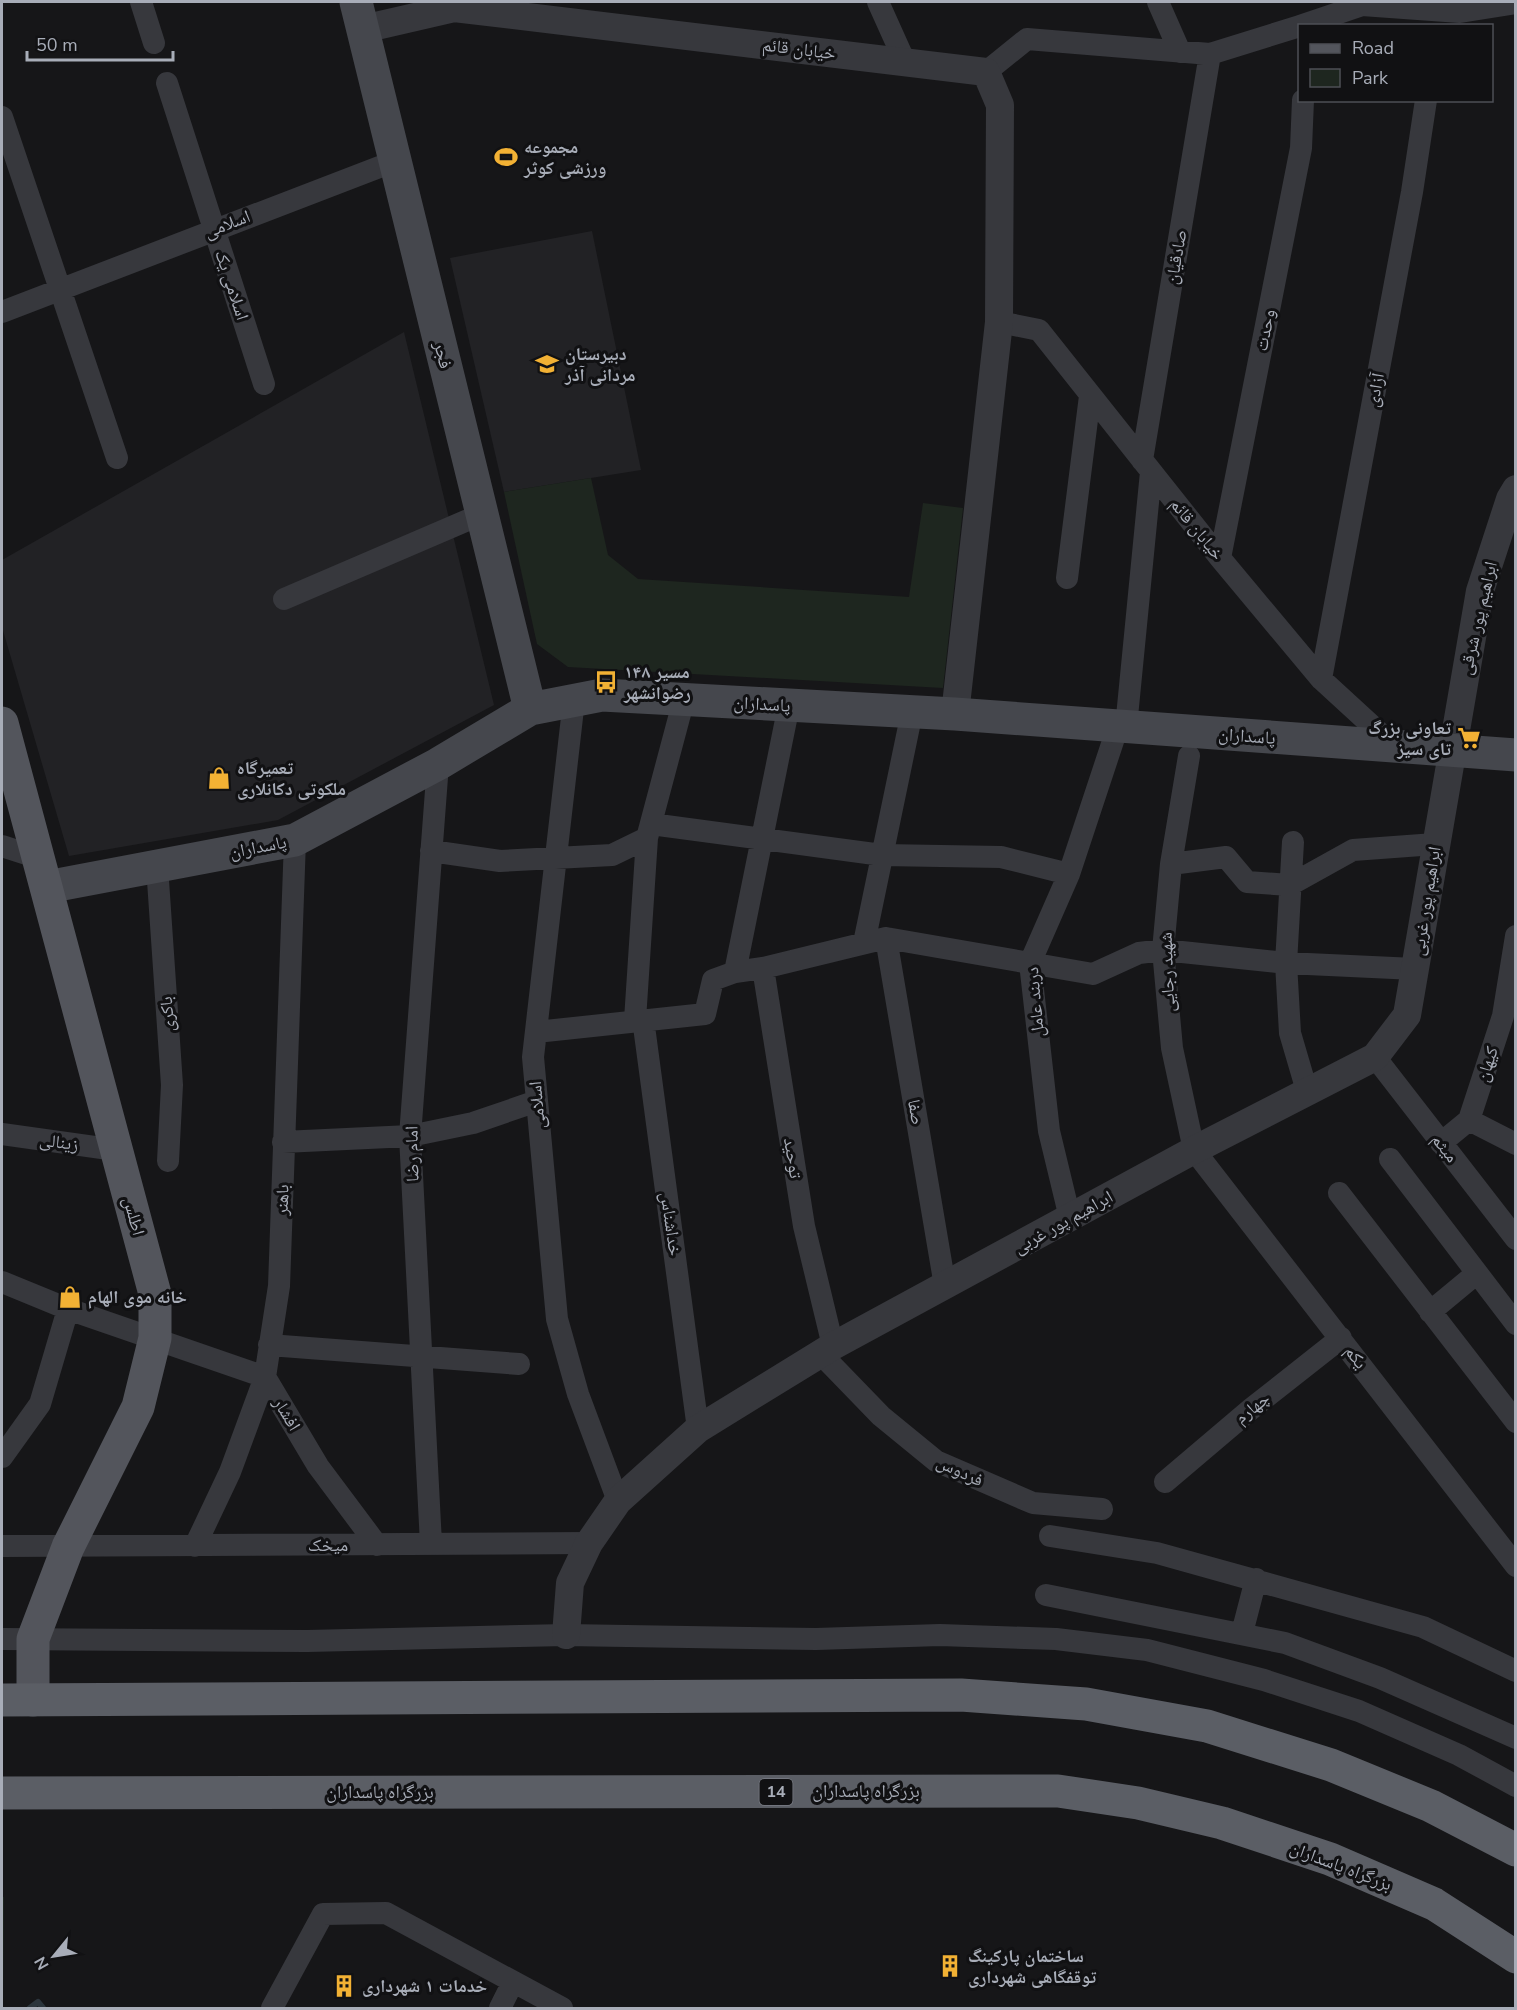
<svg xmlns="http://www.w3.org/2000/svg" width="1517" height="2010" viewBox="0 0 1517 2010" font-family="'Nunito Sans','Noto Naskh Arabic',sans-serif">
  <style>
    .built { fill: #222225 }
    .park { fill: #1e261f }
    .lines { fill: none; stroke-linecap: round; stroke-linejoin: round }
    .stream { stroke: #2c353c; stroke-width: 6 }
    .minor { stroke: #37383d; stroke-width: 22 }
    .tertiary { stroke: #37383d; stroke-width: 28 }
    .secondary { stroke: #45474d; stroke-width: 33 }
    .primary { stroke: #53555c; stroke-width: 33 }
    .trunk { stroke: #5b5e65; stroke-width: 33 }
    .labels { text-anchor: middle; dominant-baseline: central; stroke-width: 6; stroke-linejoin: round; paint-order: stroke }
    .shield { fill: #111113; stroke: #7b7e86; stroke-width: 1.5 }
    .shield-label { font-size: 16px; font-weight: bold; fill: #a8adb8 }
    .street-label { font-size: 18px; fill: #a8adb8; stroke: #111113 }
    .poi-label { font-size: 18px; font-weight: bold; fill: #a8adb8; stroke: #111113; text-anchor: start }
  </style>
  <rect width="100%" height="100%" fill="#161618"/>
  <path class="built" d="M 592,231 L 641,470 L 504,492 L 450,258 Z
    M 404,332 L 494,705 L 278,820 L 69,856 L 2,627 L 2,560 Z"/>
  <path class="park" d="M 591,478 L 608,555 L 638,579 L 909,597 L 923,503 L 963,508 L 943,688 L 568,667 L 537,644 L 504,492 Z
    M 2,1897 L 4,1897 L 3,2008 L 2,2008 Z"/>
  <g class="lines">
    <path class="stream" d="M 30,2008 L 38,2002 L 43,2008"/>
    <path class="minor" d="M 141,2 L 154,43
      M 878,2 L 905,62
      M 1158,2 L 1180,52
      M 1300,26 L 1362,5 L 1460,12 L 1516,3
      M 986,72 L 1027,39 L 1210,54 L 1300,26
      M 167,83 L 264,384
      M 2,117 L 117,458
      M 2,312 L 395,161
      M 999,322 L 1039,330 L 1220,558 L 1321,679 L 1394,746
      M 1142,460 L 1210,54
      M 1220,558 L 1301,148 L 1303,100
      M 1067,578 L 1090,396
      M 284,599 L 482,514
      M 1321,679 L 1412,192 L 1426,100
      M 574,700 L 533,1057 L 557,1319 L 578,1394 L 618,1501
      M 1126,727 L 1151,472
      M 1189,756 L 1171,864 L 1163,950 L 1172,1048 L 1194,1150 L 1516,1566
      M 651,824 L 882,855 L 1001,857 L 1069,874
      M 1293,842 L 1286,963 L 1290,1033 L 1307,1091
      M 2,846 L 39,858
      M 431,851 L 500,861 L 612,855 L 647,838
      M 1171,864 L 1226,857 L 1247,882 L 1290,885 L 1353,850 L 1435,844
      M 157,866 L 172,1085 L 168,1161
      M 886,938 L 945,1286
      M 864,943 L 912,712
      M 763,968 L 804,1226 L 833,1346
      M 735,972 L 789,705
      M 643,1019 L 698,1429
      M 635,1020 L 647,838 L 684,699
      M 536,1032 L 705,1014 L 713,980 L 735,972 L 763,968 L 886,938 L 1093,974 L 1139,953 L 1163,950 L 1286,963 L 1415,969
      M 1375,1057 L 1516,1239
      M 1469,1120 L 1516,1144
      M 2,1134 L 116,1150
      M 283,1142 L 410,1136 L 473,1123 L 537,1101
      M 1441,1143 L 1469,1120 L 1503,1016 L 1516,936
      M 1390,1159 L 1516,1324
      M 1339,1193 L 1516,1422
      M 1070,1218 L 1049,1131 L 1030,963 L 1069,874 L 1118,726
      M 2,1282 L 68,1309 L 265,1377 L 318,1466 L 377,1545
      M 1430,1312 L 1477,1273
      M 269,1345 L 519,1364
      M 820,1353 L 881,1416 L 936,1461 L 1033,1503 L 1102,1509
      M 2,1457 L 40,1404 L 68,1309
      M 1165,1482 L 1251,1409 L 1341,1338
      M 1050,1536 L 1157,1553 L 1423,1627 L 1516,1671
      M 431,1544 L 410,1136 L 438,764
      M 2,1546 L 589,1543
      M 195,1546 L 230,1472 L 265,1377 L 279,1286 L 295,840
      M 1046,1595 L 1285,1643 L 1380,1678 L 1516,1738
      M 1242,1633 L 1256,1579
      M 2,1639 L 307,1641 L 566,1635 L 816,1639 L 940,1635 L 1056,1639 L 1147,1650 L 1264,1680 L 1359,1711 L 1459,1755 L 1516,1786
      M 272,2008 L 323,1914 L 386,1913 L 562,2008
      M 500,2008 L 513,1982"/>
    <path class="tertiary" d="M 363,29 L 454,8 L 986,72 L 1000,105 L 999,322 L 955,714
      M 566,1635 L 570,1583 L 589,1543 L 618,1501 L 698,1429 L 833,1346 L 1194,1150 L 1375,1057 L 1407,1015 L 1480,591 L 1510,499 L 1516,489"/>
    <path class="secondary" d="M 356,2 L 530,709
      M 47,887 L 295,840 L 438,764 L 530,709 L 602,695 L 955,714 L 1516,755"/>
    <path class="primary" d="M 2,723 L 155,1294 L 155,1338 L 138,1407 L 68,1547 L 33,1639 L 33,1700"/>
    <path class="trunk" d="M 2,1700 L 961,1695 L 1086,1704 L 1207,1726 L 1331,1765 L 1431,1806 L 1516,1850
      M 2,1793 L 1058,1791 L 1138,1803 L 1222,1823 L 1330,1859 L 1434,1904 L 1516,1957"/>
  </g>
  <defs>
    <g id="stadium-bare" transform="scale(1.8)"><path d="M0-5a6.5 5 0 1 0 0 10a6.5 5 0 1 0 0-10ZM-3.5-1.8h7v3.6h-7Z" fill="#f2b134" stroke="#111113" stroke-width="2.5" paint-order="stroke"/></g>
    <g id="school-bare" transform="scale(1.8)"><path d="M0-5L7-2L0 1L-7-2ZM-4 1L0 2.5L4 1V4Q0 6-4 4Z" fill="#f2b134" stroke="#111113" stroke-width="2.5" paint-order="stroke"/></g>
    <g id="bus-bare" transform="scale(1.8)"><path d="M-5-6H5V4H4V6H2V4H-2V6H-4V4H-5ZM-3.5-4V0h7V-4ZM-3.5 1.2v1.5H-2V1.2ZM2 1.2v1.5H3.5V1.2Z" fill="#f2b134" stroke="#111113" stroke-width="2.5" paint-order="stroke"/></g>
    <g id="supermarket-bare" transform="scale(1.8)"><path d="M-6-5.5h2.5l.6 2H6L4.5 2H-2.5L-4.4-4H-6ZM-1.5 3.2a1.3 1.3 0 1 0 .1 0ZM3 3.2a1.3 1.3 0 1 0 .1 0Z" fill="#f2b134" stroke="#111113" stroke-width="2.5" paint-order="stroke"/></g>
    <g id="shop-bare" transform="scale(1.8)"><path d="M-5-2.5h2.3a2.7 3.5 0 0 1 5.4 0H5L5.5 6h-11ZM-1.5-2.5h3a1.5 2.3 0 0 0-3 0Z" fill="#f2b134" stroke="#111113" stroke-width="2.5" paint-order="stroke"/></g>
    <g id="building-bare" transform="scale(1.8)"><path d="M-4-6H4V6H1V3H-1V6H-4ZM-2.5-4.3h1.7v1.8h-1.7ZM.8-4.3h1.7v1.8H.8ZM-2.5-1h1.7V.8h-1.7ZM.8-1h1.7V.8H.8Z" fill="#f2b134" stroke="#111113" stroke-width="2.5" paint-order="stroke"/></g>
  </defs>
  <g fill-rule="evenodd">
    <use href="#stadium-bare" x="506" y="157"/>
    <use href="#school-bare" x="547" y="364"/>
    <use href="#bus-bare" x="606" y="682"/>
    <use href="#supermarket-bare" x="1469" y="738"/>
    <use href="#shop-bare" x="219" y="778"/>
    <use href="#shop-bare" x="70" y="1297"/>
    <use href="#building-bare" x="950" y="1966"/>
    <use href="#building-bare" x="344" y="1986"/>
  </g>
  <g class="labels">
    <rect class="shield" x="759.5" y="1779" width="33" height="26" rx="4.5"/>
    <g class="shield-label">
      <text x="776" y="1792">14</text>
    </g>
    <g class="street-label">
      <text transform="translate(799 49) rotate(7)">خیابان قائم</text>
      <text transform="translate(227 224) rotate(-21)">اسلامی</text>
      <text transform="translate(1176 257) rotate(-80)">صادقیان</text>
      <text transform="translate(232 285) rotate(72)">اسلامی یک</text>
      <text transform="translate(1265 330) rotate(-79)">وحدت</text>
      <text transform="translate(443 355) rotate(76)">فجر</text>
      <text transform="translate(1375 390) rotate(-79)">آزادی</text>
      <text transform="translate(1197 529) rotate(51)">خیابان قائم</text>
      <text transform="translate(1478 618) rotate(-77)">ابراهیم پور شرقی</text>
      <text transform="translate(762 704) rotate(3)">پاسداران</text>
      <text transform="translate(1247 736) rotate(4)">پاسداران</text>
      <text transform="translate(258 847) rotate(-11)">پاسداران</text>
      <text transform="translate(1426 901) rotate(-81)">ابراهیم پور غربی</text>
      <text transform="translate(1167 972) rotate(-92)">شهید رجایی</text>
      <text transform="translate(1035 1002) rotate(-95)">دربند عامل</text>
      <text transform="translate(167 1014) rotate(-94)">باکری</text>
      <text transform="translate(1487 1064) rotate(-72)">کیهان</text>
      <text transform="translate(537 1105) rotate(-95)">اسلامی</text>
      <text transform="translate(916 1112) rotate(80)">صفا</text>
      <text transform="translate(59 1142) rotate(8)">زینالی</text>
      <text transform="translate(1445 1148) rotate(52)">میثم</text>
      <text transform="translate(412 1154) rotate(-91)">امام رضا</text>
      <text transform="translate(793 1158) rotate(81)">توحید</text>
      <text transform="translate(282 1200) rotate(-88)">باهنر</text>
      <text transform="translate(134 1216) rotate(75)">اطلس</text>
      <text transform="translate(1063 1222) rotate(-29)">ابراهیم پور غربی</text>
      <text transform="translate(671 1224) rotate(82)">خداشناس</text>
      <text transform="translate(1356 1357) rotate(53)">یکم</text>
      <text transform="translate(1252 1408) rotate(-39)">چهارم</text>
      <text transform="translate(287 1414) rotate(59)">افشار</text>
      <text transform="translate(960 1471) rotate(25)">فردوس</text>
      <text x="328" y="1545">میخک</text>
      <text x="866" y="1791">بزرگراه پاسداران</text>
      <text x="380" y="1792">بزرگراه پاسداران</text>
      <text transform="translate(1341 1866) rotate(21)">بزرگراه پاسداران</text>
    </g>
    <g class="poi-label">
      <text x="524" y="147">مجموعه<tspan x="524" dy="21">ورزشی کوثر</tspan></text>
      <text x="565" y="354">دبیرستان<tspan x="565" dy="21">مردانی آذر</tspan></text>
      <text x="624" y="672">مسیر ۱۴۸<tspan x="624" dy="21">رضوانشهر</tspan></text>
      <text x="1451" y="728" text-anchor="end">تعاونی بزرگ<tspan x="1451" dy="21">تای سیز</tspan></text>
      <text x="237" y="768">تعمیرگاه<tspan x="237" dy="21">ملکوتی دکانلاری</tspan></text>
      <text x="88" y="1297">خانه موی الهام</text>
      <text x="968" y="1956">ساختمان پارکینگ<tspan x="968" dy="21">توقفگاهی شهرداری</tspan></text>
      <text x="362" y="1986">خدمات ۱ شهرداری</text>
    </g>
  </g>
  <rect width="1517" height="2010" fill="none" stroke="#a8adb8" stroke-width="6"/>
  <rect x="1298" y="24" width="195" height="78" fill="#111113" stroke="#4d4f55" stroke-width="1.5"/>
  <rect x="1310" y="44" width="30" height="9" fill="#53555c" stroke="#4d4f55" stroke-width="1.5"/>
  <text x="1352" y="54" font-size="18" fill="#a8adb8">Road</text>
  <rect x="1310" y="69" width="30" height="18" fill="#1e261f" stroke="#4d4f55" stroke-width="1.5"/>
  <text x="1352" y="84" font-size="18" fill="#a8adb8">Park</text>
  <g transform="translate(54 1956) rotate(240)" stroke="#111113" stroke-width="4.5" paint-order="stroke">
  <path d="M0-4.5L10 22L0 15L-10 22Z" fill="#a8adb8"/>
  <text y="-9" font-size="16" font-weight="bold" text-anchor="middle" fill="#a8adb8">N</text>
  </g>
  <path d="M27 51v9h146v-9" fill="none" stroke="#a8adb8" stroke-width="3"/>
  <text x="36" y="51" font-size="18" fill="#a8adb8" stroke="#111113" stroke-width="4.5" paint-order="stroke">50 m</text>
</svg>
